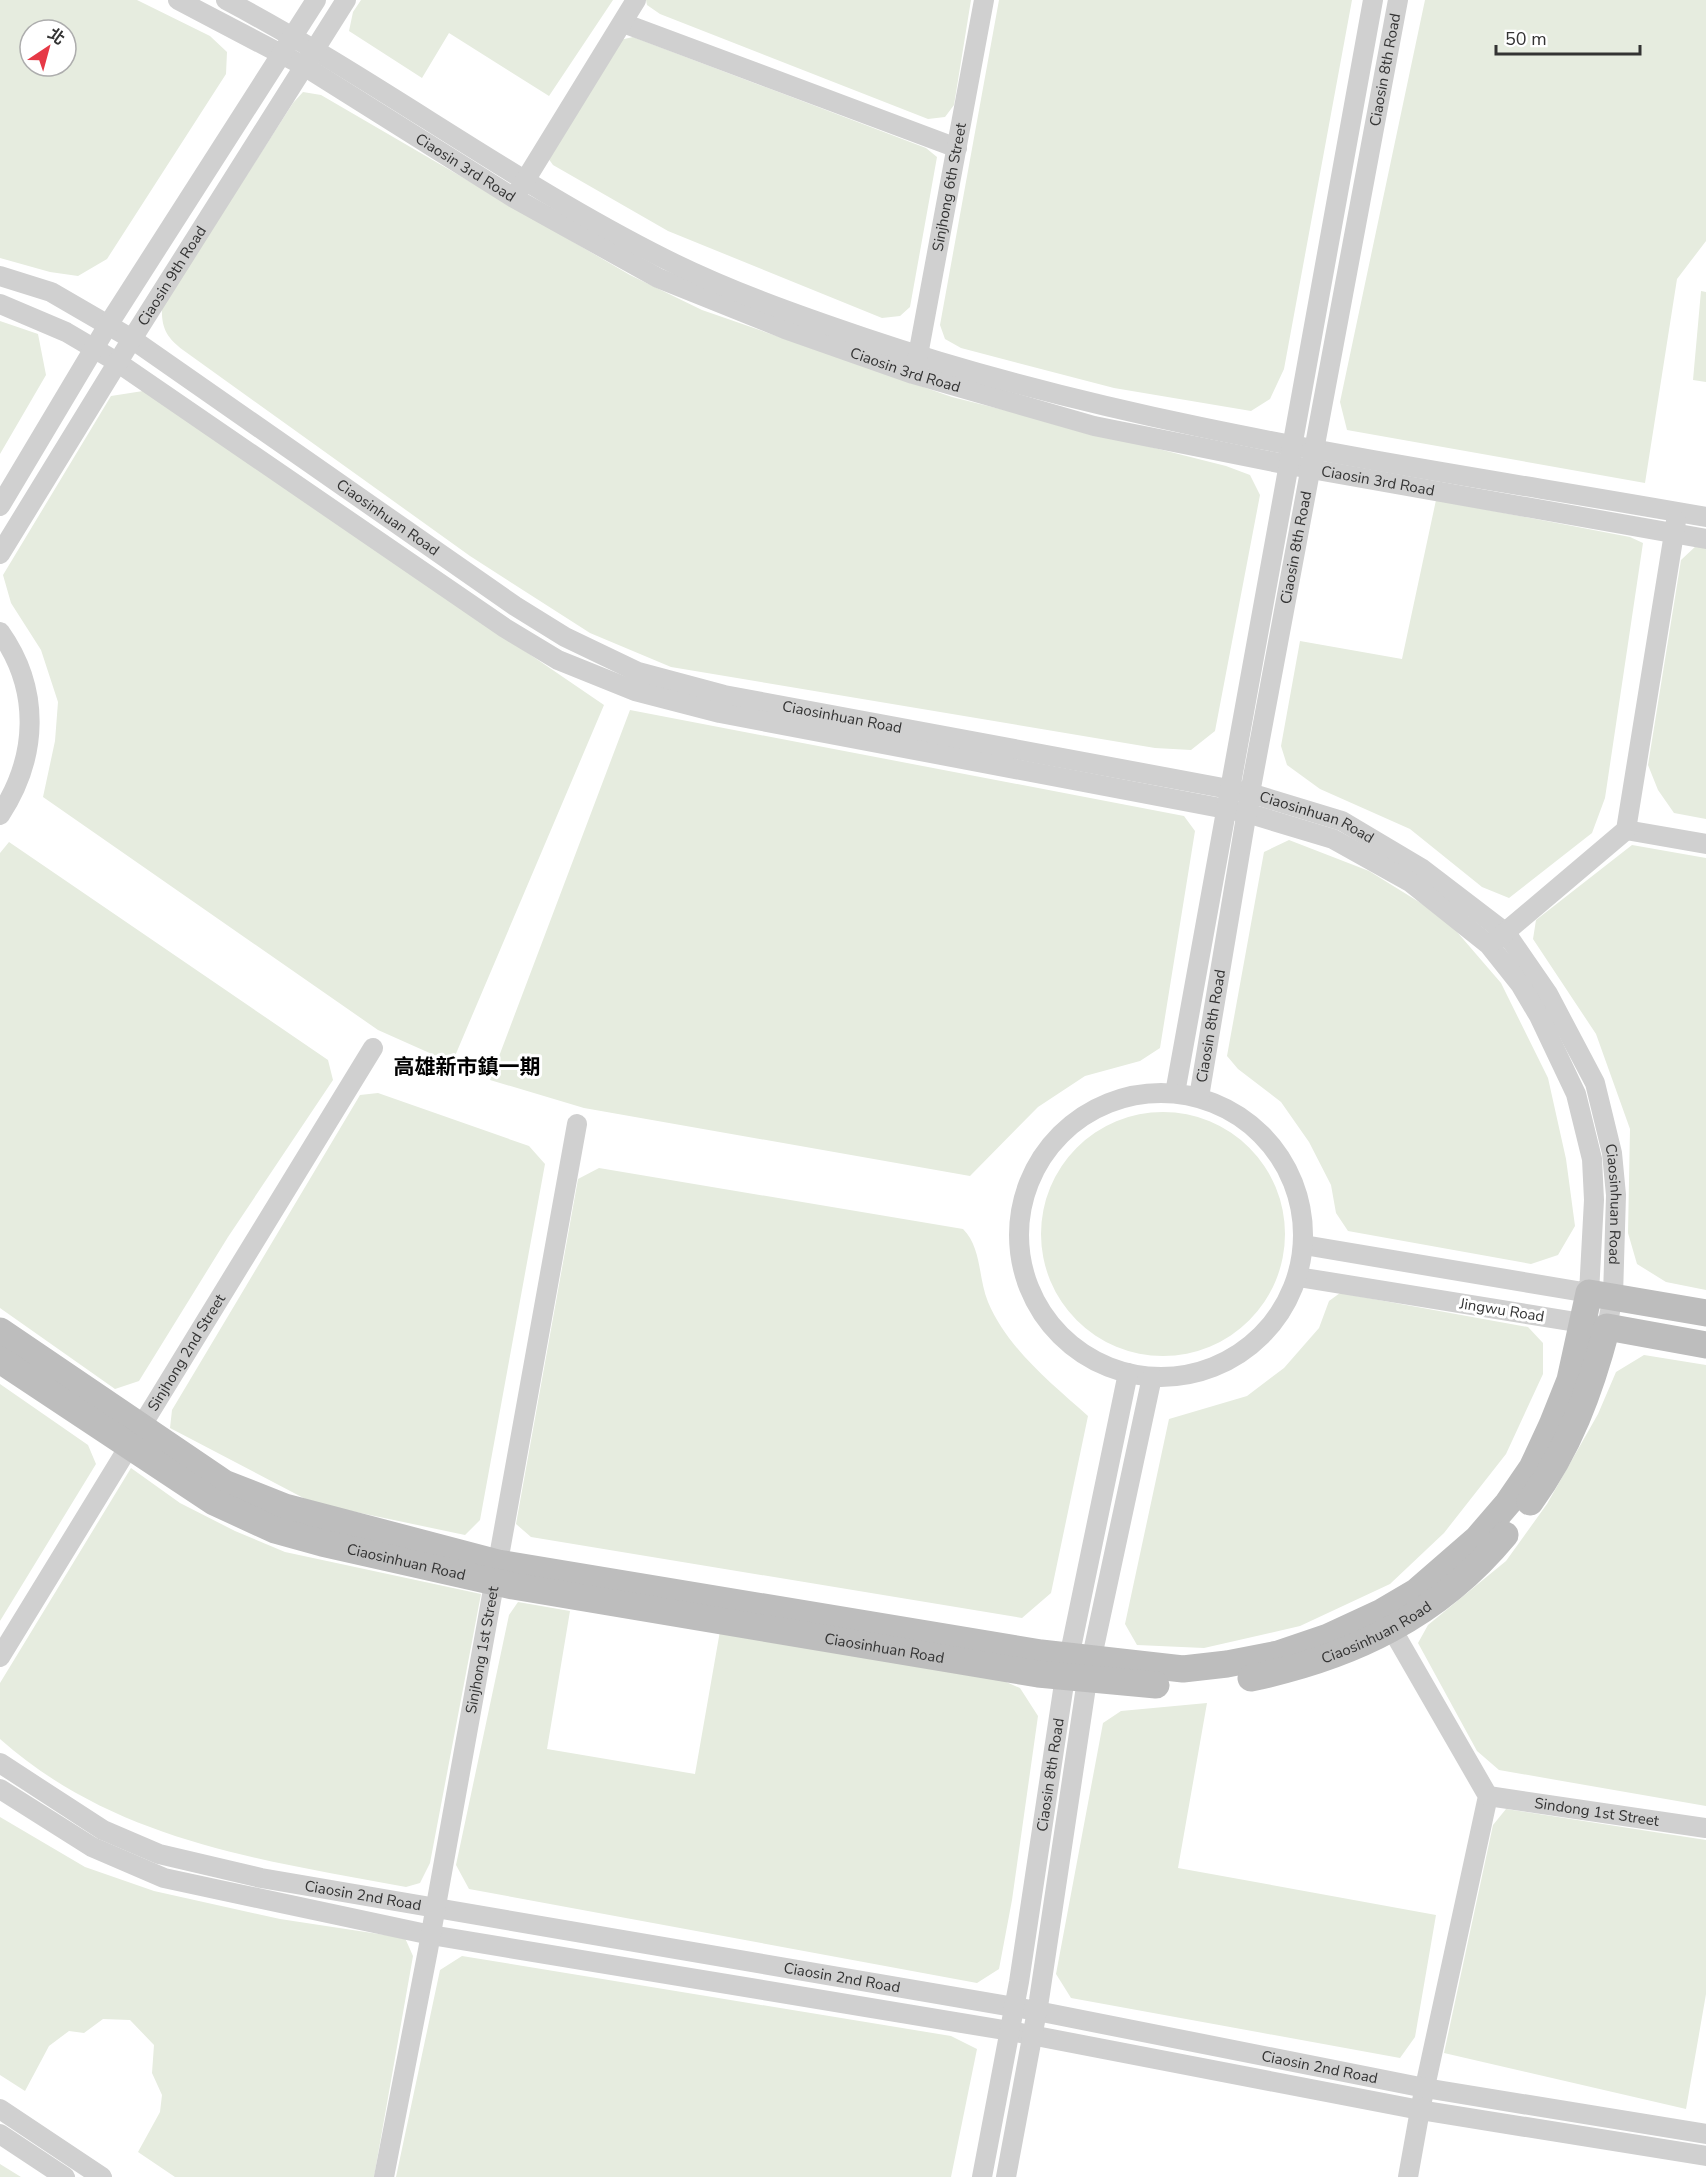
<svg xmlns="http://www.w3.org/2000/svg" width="1706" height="2177" viewBox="0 0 1706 2177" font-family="'Nunito Sans','Noto Sans TC',sans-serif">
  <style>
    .green { fill: #e6ecdf; fill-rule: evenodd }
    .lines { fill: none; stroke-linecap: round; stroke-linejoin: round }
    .street { stroke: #d0d0d0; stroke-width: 20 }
    .secondary { stroke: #bdbdbd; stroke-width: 27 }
    .labels { text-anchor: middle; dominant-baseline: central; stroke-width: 6; stroke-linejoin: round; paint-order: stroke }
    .street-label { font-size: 15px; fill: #333; stroke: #fff }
    .district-label { font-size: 21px; font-weight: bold; fill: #000; stroke: #fff }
  </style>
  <rect width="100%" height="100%" fill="#fff"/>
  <path class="green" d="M 0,0 L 137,0 L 210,36 L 227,52 L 226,74 L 107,259 L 78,276 L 50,272 L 0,258 ZM 30,30 L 66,30 L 66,66 L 30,66 Z
    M 361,0 L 613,0 L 549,96 L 449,33 L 422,78 L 349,31 L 353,12 Z
    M 646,0 L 971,0 L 954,105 L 945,117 L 928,119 L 660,14 L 647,5 Z
    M 999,0 L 1352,0 L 1284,369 L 1270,399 L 1251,411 L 1114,388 L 961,348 L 945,339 L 940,325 Z
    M 1425,0 L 1706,0 L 1706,241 L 1677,279 L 1645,483 L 1347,430 L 1340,402 Z
    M 633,37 L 926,148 L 937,157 L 910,307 L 900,316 L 882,318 L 668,231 L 553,165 L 548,158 L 620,40 Z
    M 303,92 L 321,95 L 630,275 L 702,310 L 952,397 L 1226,466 L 1250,475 L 1260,495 L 1215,731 L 1191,750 L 1155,748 L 671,667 L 590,633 L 470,556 L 183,350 C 167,338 161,328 162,307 L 293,103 Z
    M 1701,291 L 1706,292 L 1706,382 L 1693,380 Z
    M 0,321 L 38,334 L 46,375 L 0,454 Z
    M 143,391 L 604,705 L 452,1063 L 378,1030 L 43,797 L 55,741 L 58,702 L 41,650 L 11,603 L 3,575 L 111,396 Z
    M 1436,500 L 1630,537 L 1643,543 L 1605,798 L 1592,833 L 1509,898 L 1482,887 L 1410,829 L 1320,789 L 1287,765 L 1281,746 L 1300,641 L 1402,659 Z
    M 1697,545 L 1706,547 L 1706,819 L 1674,813 L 1658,790 L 1648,765 L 1681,560 Z
    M 630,710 L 1184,816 L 1195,831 L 1160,1048 L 1140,1061 L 1085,1076 L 1038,1107 L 970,1176 L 584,1108 L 490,1080 Z
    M 1289,840 L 1369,871 L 1445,918 L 1501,983 L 1548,1078 L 1566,1159 L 1575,1226 L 1558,1255 L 1531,1264 L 1348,1231 L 1336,1213 L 1331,1185 L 1309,1142 L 1281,1102 L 1238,1069 L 1227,1056 L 1264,852 Z
    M 9,842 L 328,1060 L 333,1080 L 228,1237 L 139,1381 L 115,1389 L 0,1308 L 0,853 Z
    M 1632,845 L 1706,858 L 1706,1290 L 1666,1282 L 1637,1264 L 1628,1233 L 1630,1129 L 1596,1034 L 1533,939 L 1536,920 Z
    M 378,1093 L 529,1146 L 545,1164 L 480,1520 L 465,1535 L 313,1503 L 170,1428 L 172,1410 L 360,1095 Z
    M1041 1234a122 122 0 1 1 244 0a122 122 0 1 1-244 0Z
    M 599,1168 L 963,1229 C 982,1248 978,1278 988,1302 C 1008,1349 1051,1383 1088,1416 L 1051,1593 L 1022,1618 L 531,1537 L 516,1524 L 578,1179 Z
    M 1340,1293 L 1528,1327 L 1543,1343 L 1543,1374 L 1506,1454 L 1444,1533 L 1390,1584 L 1300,1626 L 1204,1648 L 1137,1645 L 1125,1624 L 1169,1419 L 1247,1396 L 1284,1368 L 1319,1328 L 1329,1301 Z
    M 1644,1355 L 1706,1365 L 1706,1806 L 1499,1770 L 1477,1751 L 1418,1643 L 1428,1625 L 1506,1561 L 1547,1504 L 1598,1414 L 1616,1372 Z
    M 0,1384 L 88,1445 L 96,1464 L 0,1621 Z
    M 131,1468 L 180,1503 L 235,1531 L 285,1552 L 481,1594 L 430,1863 L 420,1883 L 406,1887 C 261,1860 115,1841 0,1739 L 0,1683 Z
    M 518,1602 L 570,1611 L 547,1749 L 695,1774 L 720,1631 L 997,1678 L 1020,1688 L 1038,1716 L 1012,1900 L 999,1969 L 977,1983 L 469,1889 L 456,1865 L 509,1615 Z
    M 1207,1703 L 1178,1868 L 1436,1915 L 1415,2037 L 1400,2058 L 1071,1998 L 1056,1974 L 1103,1723 L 1121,1711 Z
    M 1506,1809 L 1706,1840 L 1706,1994 L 1686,2109 L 1444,2053 L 1493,1825 Z
    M 0,1817 L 85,1867 L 154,1891 L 280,1919 L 405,1938 L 413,1956 L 374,2177 L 175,2177 L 138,2152 L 160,2112 L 162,2095 L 152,2073 L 154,2045 L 130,2020 L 103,2019 L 84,2033 L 69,2031 L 49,2046 L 25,2091 L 0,2075 Z
    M 462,1956 L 951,2036 L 977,2049 L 951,2177 L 396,2177 L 440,1970 Z
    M 0,2164 L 21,2177 L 0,2177 Z"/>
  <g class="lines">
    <g class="street">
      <path id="s1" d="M 178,0 L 304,66 L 514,198 L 658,278 L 785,329 L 913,374 L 1094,426 L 1289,465 L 1706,539"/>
      <path d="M 226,0 C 376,79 513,183 665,259 C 729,291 797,315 865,338 C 1137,430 1424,467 1706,517"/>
      <path d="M 623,23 L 957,148"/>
      <path d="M 518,192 L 636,0"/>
      <path id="s2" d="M 0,276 L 51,292 L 132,339 L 515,606 L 565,637 L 638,672 L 724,695 L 1250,793 L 1342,821 L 1421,868 L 1506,933 L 1548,994 L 1595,1083 L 1612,1153 L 1616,1195 L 1613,1296 L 1607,1327 L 1298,1277"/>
      <path d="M 0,304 L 66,332 L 117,362 L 505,628 L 558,660 L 635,691 L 720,713 L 1247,813 L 1333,839 L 1410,882 L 1489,945 L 1520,984 L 1539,1016 L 1576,1094 L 1592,1159 L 1594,1200 L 1589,1293 L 1304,1245"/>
      <path id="s3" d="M 916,366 L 984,0"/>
      <path d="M 0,506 L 108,325 L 316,0"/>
      <path id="s4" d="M 0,554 L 132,339 L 346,0"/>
      <path d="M 0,632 C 41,690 38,757 0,815"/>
      <path d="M 1626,830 L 1706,844"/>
      <path d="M 1496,940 L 1626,830 L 1676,521"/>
      <path d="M 1175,1093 L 1373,0"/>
      <circle cx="1161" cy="1235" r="142"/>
      <path id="s5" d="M 1199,1097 L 1250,793 L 1398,0"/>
      <path d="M 1385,1617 L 1488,1796 L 1420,2110 L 1408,2177"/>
      <path id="s6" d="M 0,1657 L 373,1048"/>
      <path id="s7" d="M 0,1763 L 103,1830 L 159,1854 L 261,1878 L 1037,2011 L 1425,2088 L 1706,2134"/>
      <path d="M 0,1789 L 92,1847 L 164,1878 L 243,1895 L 431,1935 L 1010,2031 L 1420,2110 L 1706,2156"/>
      <path id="s8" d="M 1488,1796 L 1706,1828"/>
      <path d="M 0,2109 L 102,2177"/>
      <path d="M 0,2134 L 65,2177"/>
      <path id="s9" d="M 384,2177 L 428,1950 L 577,1124"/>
      <path id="s10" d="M 982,2177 L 1019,1982 L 1065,1677 L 1128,1373"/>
      <path d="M 1006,2177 L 1039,2000 L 1087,1680 L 1152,1377"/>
    </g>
    <g class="secondary">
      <path d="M 0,1331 L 224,1483 L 285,1507 L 498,1563 L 1041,1653 L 1183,1669 L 1227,1664 L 1278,1654 L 1328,1637 L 1382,1612 L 1416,1592 L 1477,1539 L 1508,1503 L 1532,1468 L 1552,1425 L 1570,1380 L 1589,1293 L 1706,1313"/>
      <path id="s11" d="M 0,1360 L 214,1502 L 275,1530 L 322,1543 L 513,1586 L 1038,1674 L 1156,1685"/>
      <path d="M 1530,1502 C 1569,1448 1590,1392 1607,1327 L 1706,1345"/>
      <path id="s12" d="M 1251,1678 C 1352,1657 1438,1616 1505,1535"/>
    </g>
  </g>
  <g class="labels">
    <g class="street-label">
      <text stroke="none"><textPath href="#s5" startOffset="1044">Ciaosin 8th Road</textPath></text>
      <text stroke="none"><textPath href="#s1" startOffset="333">Ciaosin 3rd Road</textPath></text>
      <text stroke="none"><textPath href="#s3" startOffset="182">Sinjhong 6th Street</textPath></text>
      <text stroke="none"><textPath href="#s4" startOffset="327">Ciaosin 9th Road</textPath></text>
      <text stroke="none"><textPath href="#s1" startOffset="819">Ciaosin 3rd Road</textPath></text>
      <text stroke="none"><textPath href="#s1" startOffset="1305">Ciaosin 3rd Road</textPath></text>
      <text stroke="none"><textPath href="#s2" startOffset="459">Ciaosinhuan Road</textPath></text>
      <text stroke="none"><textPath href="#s5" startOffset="558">Ciaosin 8th Road</textPath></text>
      <text stroke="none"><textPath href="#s2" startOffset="963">Ciaosinhuan Road</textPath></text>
      <text stroke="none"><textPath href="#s2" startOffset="1449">Ciaosinhuan Road</textPath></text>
      <text stroke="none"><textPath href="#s5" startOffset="72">Ciaosin 8th Road</textPath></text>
      <text stroke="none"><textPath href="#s2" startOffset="1971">Ciaosinhuan Road</textPath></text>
      <text transform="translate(1502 1310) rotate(9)">Jingwu Road</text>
      <text stroke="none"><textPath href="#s6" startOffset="357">Sinjhong 2nd Street</textPath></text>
      <text stroke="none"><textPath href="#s11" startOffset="459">Ciaosinhuan Road</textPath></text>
      <text stroke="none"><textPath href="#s12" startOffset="134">Ciaosinhuan Road</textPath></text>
      <text stroke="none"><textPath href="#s11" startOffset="945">Ciaosinhuan Road</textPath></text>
      <text stroke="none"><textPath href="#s9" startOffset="536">Sinjhong 1st Street</textPath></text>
      <text stroke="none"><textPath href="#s10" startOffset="408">Ciaosin 8th Road</textPath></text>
      <text stroke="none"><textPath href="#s8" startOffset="110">Sindong 1st Street</textPath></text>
      <text stroke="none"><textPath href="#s7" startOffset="392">Ciaosin 2nd Road</textPath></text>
      <text stroke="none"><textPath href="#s7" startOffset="878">Ciaosin 2nd Road</textPath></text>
      <text stroke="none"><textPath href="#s7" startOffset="1364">Ciaosin 2nd Road</textPath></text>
    </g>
    <g class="district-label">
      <text x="467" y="1067">高雄新市鎮一期</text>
    </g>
  </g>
  <g transform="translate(48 48) rotate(36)"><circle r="28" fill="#ffffff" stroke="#adadad" stroke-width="1.5"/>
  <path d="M0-4.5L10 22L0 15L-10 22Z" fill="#e63946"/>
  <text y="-9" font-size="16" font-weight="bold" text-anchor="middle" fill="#333333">北</text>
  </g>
  <path d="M1496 45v9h144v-9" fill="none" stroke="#333333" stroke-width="3"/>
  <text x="1505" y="45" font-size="18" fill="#333333" stroke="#ffffff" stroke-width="4.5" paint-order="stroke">50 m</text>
</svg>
